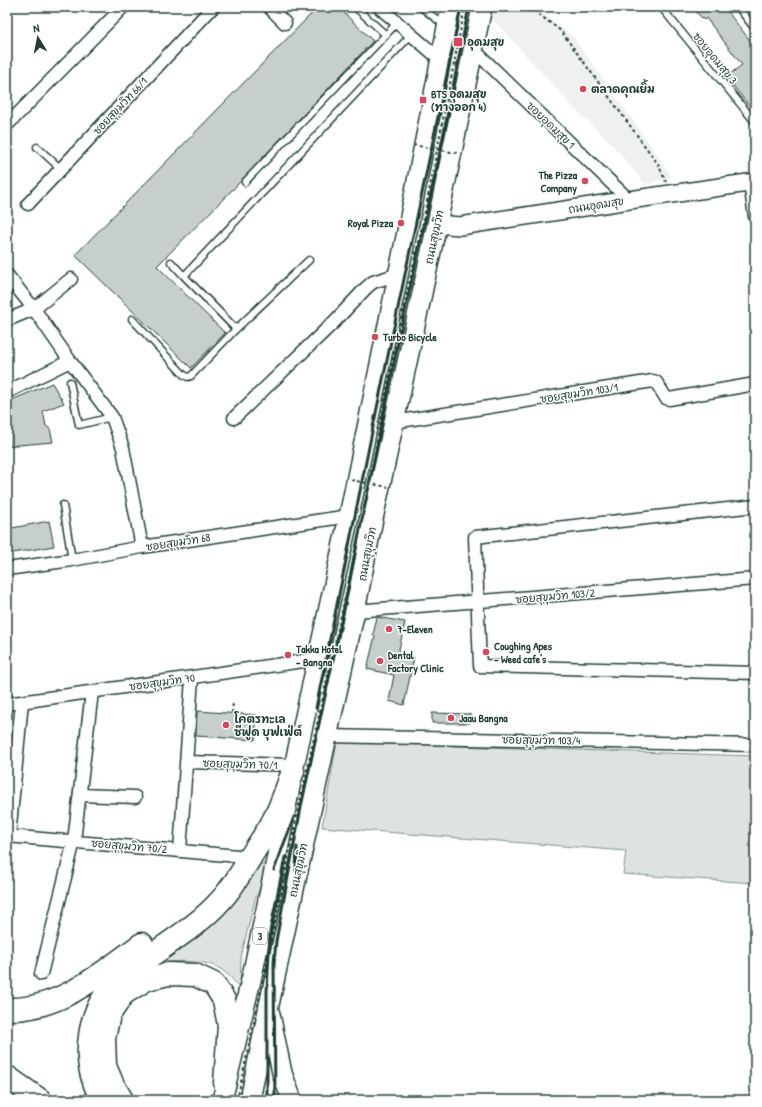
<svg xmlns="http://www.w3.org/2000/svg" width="762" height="1107" viewBox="0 0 762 1107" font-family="'Patrick Hand','Playpen Sans Thai',sans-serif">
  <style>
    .built { fill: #eef1f0 }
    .green { fill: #dee3e2; stroke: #7e908b }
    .building { fill: #c7cfcc; stroke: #1f3d34 }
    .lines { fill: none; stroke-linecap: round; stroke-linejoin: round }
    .lane-casing { stroke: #1f3d34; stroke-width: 9 }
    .street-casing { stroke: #1f3d34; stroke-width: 15 }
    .secondary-casing { stroke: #1f3d34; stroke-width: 20 }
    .primary-casing { stroke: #1f3d34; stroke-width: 22 }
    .highway-casing { stroke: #1f3d34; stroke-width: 25 }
    .path { stroke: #1f3d34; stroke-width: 2; stroke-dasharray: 3 3; stroke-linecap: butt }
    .lane { stroke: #fff; stroke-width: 6 }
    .street { stroke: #fff; stroke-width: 12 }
    .secondary { stroke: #fff; stroke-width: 17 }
    .primary { stroke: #fff; stroke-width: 19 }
    .highway { stroke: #fff; stroke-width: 22 }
    .rail { stroke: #1f3d34; stroke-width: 3 }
    .path-bridge { stroke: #1f3d34; stroke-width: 2; stroke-dasharray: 3 3; stroke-linecap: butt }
    .poi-dot { fill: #d1495b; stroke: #fff; stroke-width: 1.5 }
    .labels { text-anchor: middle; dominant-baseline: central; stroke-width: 3; stroke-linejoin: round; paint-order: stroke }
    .shield { fill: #fff; stroke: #627771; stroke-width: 1 }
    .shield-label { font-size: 10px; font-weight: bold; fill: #1f3d34 }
    .poi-label { font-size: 11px; font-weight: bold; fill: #1f3d34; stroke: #fff; text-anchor: start }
    .street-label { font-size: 11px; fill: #1f3d34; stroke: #fff }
  </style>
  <rect width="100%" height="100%" fill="#fff"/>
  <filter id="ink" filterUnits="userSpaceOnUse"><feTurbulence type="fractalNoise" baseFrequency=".025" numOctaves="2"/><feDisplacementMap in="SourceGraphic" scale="8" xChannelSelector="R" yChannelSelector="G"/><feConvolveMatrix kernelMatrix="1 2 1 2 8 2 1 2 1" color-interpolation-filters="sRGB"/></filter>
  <g filter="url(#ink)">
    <path class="built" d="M 490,7 L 535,7 L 573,37 L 643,134 L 672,177 L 645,184 L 611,143 L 574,108 L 488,14 Z"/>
    <path class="green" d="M 337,742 L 755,756 L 755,883 L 623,874 L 626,851 L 322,827 Z
      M 264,864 L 267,865 L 268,871 L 255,899 L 241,957 L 240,990 C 234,980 226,971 215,966 C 202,961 178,960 165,963 C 158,964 151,967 144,969 L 257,865 Z"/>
    <path class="building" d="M 318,7 L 338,7 L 373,41 L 241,181 L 157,266 L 225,333 L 191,368 L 75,255 Z
      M 691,7 L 724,7 L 755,47 L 755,113 L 726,77 L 742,65 L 706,18 L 704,20 Z
      M 52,383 L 64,403 L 43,411 L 46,426 L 50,429 L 53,442 L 7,446 L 7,402 Z
      M 49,521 L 54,546 L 7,554 L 7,529 Z
      M 377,617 L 405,622 L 398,654 L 414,657 L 404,705 L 389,701 L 394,675 L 367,669 L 375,636 L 373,635 Z
      M 197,711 L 257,715 L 255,740 L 196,736 Z
      M 432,713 L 470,714 L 470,723 L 432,723 Z"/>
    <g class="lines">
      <g class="lane-casing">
        <path id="lane" d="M 355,7 L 386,35
          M 421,7 L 444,25
          M 661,7 L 755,122
          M 738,7 L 755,29
          M 37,147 L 61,169
          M 245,182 L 397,23
          M 309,260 L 236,329 L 184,276 L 411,35
          M 171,262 L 184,276
          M 132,319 L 184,375 L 188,377 L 191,376 L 236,329
          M 70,382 L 79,425 L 112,417
          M 63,505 L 72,560"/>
      </g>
      <g class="street-casing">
        <path id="street" d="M 269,7 L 285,23
          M 379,7 L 441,60
          M 474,50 L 629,200
          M 7,125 L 123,7
          M 750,183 L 755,217
          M 28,204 L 213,7
          M 7,275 L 34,309 L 70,361 L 112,417 L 123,448 L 142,547
          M 7,320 L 34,309 L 71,279
          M 7,392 L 70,361
          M 234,418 L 334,322 L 366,288 L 373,282 L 399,274
          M 394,422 L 653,381 L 656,382 L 666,398 L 669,399 L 755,384
          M 755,506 L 475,537 L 480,666 L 755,673
          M 7,569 L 72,560 L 142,547 L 349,516
          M 355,611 L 755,579
          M 7,704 L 317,659
          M 327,736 L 755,745
          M 186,762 L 294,765
          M 80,795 L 135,797
          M 7,836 L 250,857
          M 9,836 L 22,702
          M 180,851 L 192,678
          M 41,974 L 74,841 L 92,692"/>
      </g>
      <g class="secondary-casing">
        <path id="secondary" d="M 437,224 L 460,226 L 559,211 L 629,200 L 755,182"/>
      </g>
      <g class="primary-casing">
        <path id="primary" d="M 270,1014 L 282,1073 L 292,1100
          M 222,1100 L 252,976 L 274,871 L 293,771 L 349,516 L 410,217 L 451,7
          M 250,1100 L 269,1005 L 323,755 L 355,611 L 373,519 L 437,224 L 482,7"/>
      </g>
      <g class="highway-casing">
        <path id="highway" d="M 7,1009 C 59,1011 103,972 142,944
          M 7,1077 L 40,1100
          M 102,1100 C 91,1079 86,1060 90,1036 C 92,1016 102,997 116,982 C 125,974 135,967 145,960 C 171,941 200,924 221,900 C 233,887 241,873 250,858 C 258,844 267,833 274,819 C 282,804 287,787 293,771
          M 122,1100 L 113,1085 L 105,1066 L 104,1038 L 109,1015 L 123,994 L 147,979 L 168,974 L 195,975 L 214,984 L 224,1000 L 229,1025 L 225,1083"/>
      </g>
      <path class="path" d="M 529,7 L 561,31 L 658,164 L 666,182
        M 232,713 L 233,702"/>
      <use href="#lane" class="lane"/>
      <use href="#street" class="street"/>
      <use href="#secondary" class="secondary"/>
      <use href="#primary" class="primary"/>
      <use href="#highway" class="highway"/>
      <path class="rail" d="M 316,708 L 372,432 L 461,7
        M 274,870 L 294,817
        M 296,871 L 297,847
        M 267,1100 L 267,991 L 270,932 L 285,857
        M 275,1100 L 274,963 L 276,941 L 302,802 L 342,617 L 399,338 L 439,157 L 469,7"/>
      <path class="path-bridge" d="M 413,145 L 457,153
        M 351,480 L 388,487
        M 237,1100 L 259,1000 L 297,815 L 360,530 L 396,342 L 423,222 L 465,7"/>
    </g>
  </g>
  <g class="poi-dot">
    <rect x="453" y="37" width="10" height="10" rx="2"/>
    <circle cx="583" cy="89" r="4"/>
    <rect x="419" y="96" width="8" height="8" rx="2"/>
    <circle cx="585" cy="181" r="4"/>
    <circle cx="401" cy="223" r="4"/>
    <circle cx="375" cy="337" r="4"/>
    <circle cx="389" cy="629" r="4"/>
    <circle cx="486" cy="652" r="4"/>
    <circle cx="288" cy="655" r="4"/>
    <circle cx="380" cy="661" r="4"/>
    <circle cx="451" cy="718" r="4"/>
    <circle cx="226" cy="725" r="4"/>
  </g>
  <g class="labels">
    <rect class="shield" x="253" y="928" width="14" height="16" rx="3"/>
    <g class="shield-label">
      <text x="260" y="936">3</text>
    </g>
    <g class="poi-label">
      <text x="467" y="42">อุดมสุข</text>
      <text x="591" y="89">ตลาดคุณยิ้ม</text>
      <text x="431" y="94">BTS อุดมสุข<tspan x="431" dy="13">(ทางออก 4)</tspan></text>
      <text x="577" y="175" text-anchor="end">The Pizza<tspan x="577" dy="13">Company</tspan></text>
      <text x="393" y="223" text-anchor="end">Royal Pizza</text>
      <text x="383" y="337">Turbo Bicycle</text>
      <text x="397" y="629">7-Eleven</text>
      <text x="494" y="646">Coughing Apes<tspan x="494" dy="13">- Weed cafe's</tspan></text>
      <text x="296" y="649">Takka Hotel<tspan x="296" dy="13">- Bangna</tspan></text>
      <text x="388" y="655">Dental<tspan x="388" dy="13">Factory Clinic</tspan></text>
      <text x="459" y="718">Jaau Bangna</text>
      <text x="234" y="719">โคตรทะเล<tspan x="234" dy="13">ซีฟูด บุฟเฟ่ต์</tspan></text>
    </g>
    <g class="street-label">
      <text transform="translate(715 58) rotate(51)">ซอยอุดมสุข 3</text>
      <text transform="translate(120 106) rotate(-47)">ซอยสุขุมวิท 66/1</text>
      <text transform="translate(551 125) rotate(44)">ซอยอุดมสุข 1</text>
      <text transform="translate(596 205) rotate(-9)">ถนนอุดมสุข</text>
      <text transform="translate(434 237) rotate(-78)">ถนนสุขุมวิท</text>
      <text transform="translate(579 393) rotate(-9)">ซอยสุขุมวิท 103/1</text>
      <text transform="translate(178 542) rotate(-9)">ซอยสุขุมวิท 68</text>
      <text transform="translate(367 554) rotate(-79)">ถนนสุขุมวิท</text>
      <text transform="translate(555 596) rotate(-5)">ซอยสุขุมวิท 103/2</text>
      <text transform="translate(162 682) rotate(-8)">ซอยสุขุมวิท 70</text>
      <text transform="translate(541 740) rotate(1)">ซอยสุขุมวิท 103/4</text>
      <text transform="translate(240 764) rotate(2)">ซอยสุขุมวิท 70/1</text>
      <text transform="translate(129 846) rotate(5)">ซอยสุขุมวิท 70/2</text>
      <text transform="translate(298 870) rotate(-78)">ถนนสุขุมวิท</text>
    </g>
  </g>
  <rect width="762" height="1107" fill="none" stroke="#fff" stroke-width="24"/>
  <rect x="12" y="12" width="738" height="1083" fill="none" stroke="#1f3d34" stroke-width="1.5" filter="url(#ink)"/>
  <g transform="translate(38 38) rotate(350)" stroke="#ffffff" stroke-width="3" paint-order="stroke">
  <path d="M0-3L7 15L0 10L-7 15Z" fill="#1f3d34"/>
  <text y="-6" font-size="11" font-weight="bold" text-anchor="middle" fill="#1f3d34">N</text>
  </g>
</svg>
